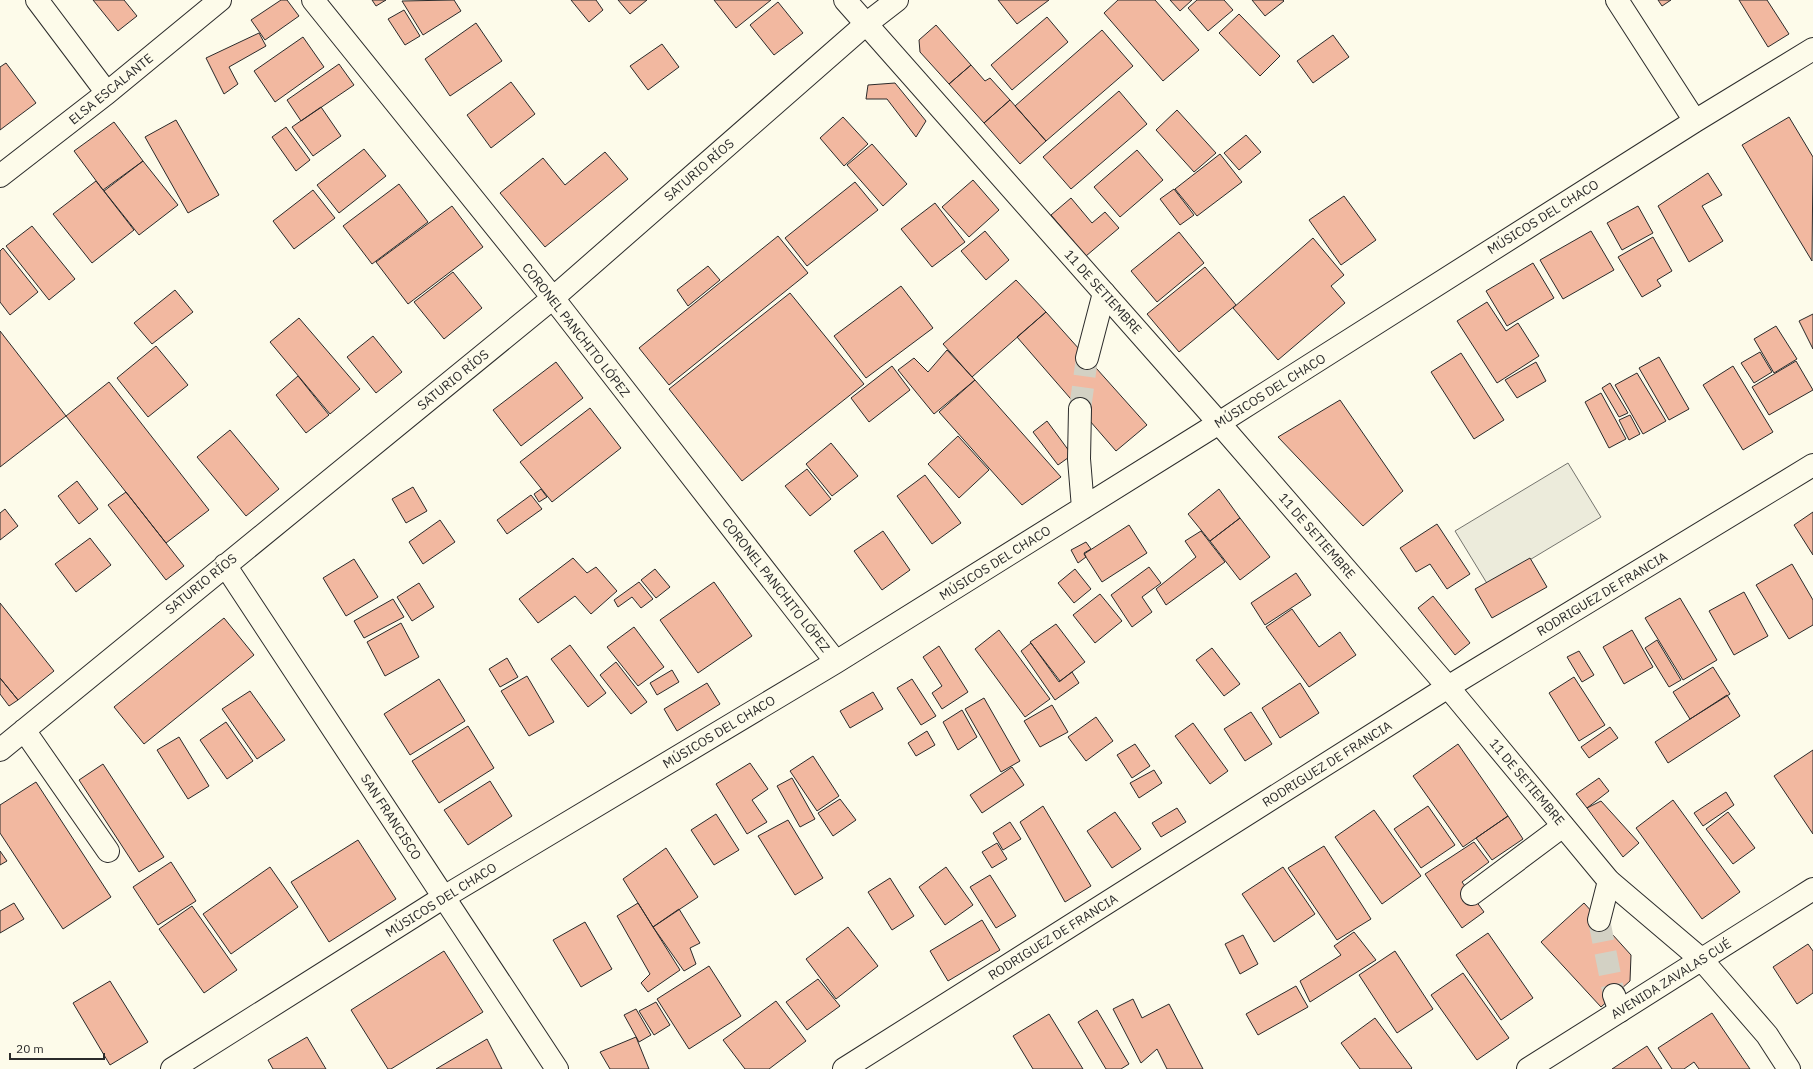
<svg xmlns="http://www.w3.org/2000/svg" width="1813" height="1069" viewBox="0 0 1813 1069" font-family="'IBM Plex Sans',sans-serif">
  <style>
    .pitch { fill: #ecebdb; stroke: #74746e }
    .building { fill: #f2b8a0; stroke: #2b2b2b }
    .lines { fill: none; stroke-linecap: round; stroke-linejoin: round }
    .minor-tunnel { stroke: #d3d1c4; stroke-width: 22; stroke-dasharray: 22 11; stroke-linecap: butt }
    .minor-casing { stroke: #2b2b2b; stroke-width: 24 }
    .major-casing { stroke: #2b2b2b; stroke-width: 24 }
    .minor { stroke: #fdfbea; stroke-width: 22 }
    .major { stroke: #fdfbea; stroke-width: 22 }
    .labels { text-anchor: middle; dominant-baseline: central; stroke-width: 3; stroke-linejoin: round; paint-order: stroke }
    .street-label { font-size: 13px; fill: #2b2b2b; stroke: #fdfbea }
  </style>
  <rect width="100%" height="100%" fill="#fdfbea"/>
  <path class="pitch" d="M 1568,463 L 1601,517 L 1488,585 L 1455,531 Z"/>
  <path class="building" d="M 93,0 L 124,0 L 137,16 L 118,31 Z
    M 281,0 L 287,0 L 299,16 L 265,40 L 251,20 Z
    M 372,0 L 386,0 L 376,6 Z
    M 454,0 L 461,11 L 423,35 L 402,1 Z
    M 571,0 L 596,0 L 603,10 L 589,22 Z
    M 618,0 L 647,0 L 630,14 Z
    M 714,0 L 771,0 L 736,28 Z
    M 998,0 L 1049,0 L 1017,24 Z
    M 1118,0 L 1155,0 L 1199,50 L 1163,81 L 1104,13 Z
    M 1170,0 L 1192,0 L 1180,11 Z
    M 1197,0 L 1224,0 L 1233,10 L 1208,31 L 1188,8 Z
    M 1252,0 L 1283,0 L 1284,1 L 1265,16 Z
    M 1658,0 L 1671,0 L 1662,6 Z
    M 1739,0 L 1767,0 L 1789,34 L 1768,47 Z
    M 778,2 L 803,33 L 774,55 L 750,25 Z
    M 404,10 L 420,36 L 405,45 L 388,19 Z
    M 1239,14 L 1280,56 L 1260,76 L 1219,33 Z
    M 1047,17 L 1068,42 L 1012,90 L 991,65 Z
    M 476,23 L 502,61 L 450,96 L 425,59 Z
    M 936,25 L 971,65 L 949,84 L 920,52 L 919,40 Z
    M 1102,30 L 1133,66 L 1046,141 L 1015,106 Z
    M 259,33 L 266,46 L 229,67 L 238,84 L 224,94 L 206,58 Z
    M 1333,35 L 1349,57 L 1313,83 L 1297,61 Z
    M 303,37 L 324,67 L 275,102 L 254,71 Z
    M 662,44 L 679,67 L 648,90 L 630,66 Z
    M 6,63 L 36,103 L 0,130 L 0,67 Z
    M 339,64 L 354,85 L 301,121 L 287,100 Z
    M 971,65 L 985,81 L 990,78 L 1010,100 L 984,123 L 949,84 Z
    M 511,82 L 535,114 L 491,148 L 467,115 Z
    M 895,83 L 926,121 L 916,137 L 887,99 L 866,99 L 868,85 Z
    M 1119,91 L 1147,124 L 1071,189 L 1043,157 Z
    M 1010,100 L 1046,141 L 1020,164 L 984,123 Z
    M 321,107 L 341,136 L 313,156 L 292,127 Z
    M 1177,110 L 1216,153 L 1194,172 L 1156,130 Z
    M 843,117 L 868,144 L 844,166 L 820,138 Z
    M 1789,117 L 1813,157 L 1812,261 L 1742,145 Z
    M 176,120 L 219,195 L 188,213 L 145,137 Z
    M 114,122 L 143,161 L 103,190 L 74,151 Z
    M 286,127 L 310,160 L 296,171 L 272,137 Z
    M 1246,135 L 1261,152 L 1239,170 L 1224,153 Z
    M 872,144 L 907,184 L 883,206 L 847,165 Z
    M 364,149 L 386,176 L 339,213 L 317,185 Z
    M 1137,150 L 1163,180 L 1120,217 L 1094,187 Z
    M 605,152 L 628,179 L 545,247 L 500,193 L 543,158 L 565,185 Z
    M 1220,154 L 1242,182 L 1197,216 L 1175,189 Z
    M 143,161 L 178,205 L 139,235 L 104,191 Z
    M 1708,173 L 1722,195 L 1702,206 L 1723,241 L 1689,262 L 1658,206 Z
    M 973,180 L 999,210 L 969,237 L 942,207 Z
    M 96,181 L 134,230 L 92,263 L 53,214 Z
    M 855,182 L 878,210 L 807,266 L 785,238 Z
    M 399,184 L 428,222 L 372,264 L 343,226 Z
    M 1174,189 L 1194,215 L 1180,225 L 1160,199 Z
    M 313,190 L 335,218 L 294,249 L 273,221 Z
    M 1344,196 L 1376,240 L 1341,265 L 1309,220 Z
    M 1071,198 L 1092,223 L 1105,212 L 1119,228 L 1086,256 L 1051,215 Z
    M 935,203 L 965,242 L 932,267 L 901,229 Z
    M 452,206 L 483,247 L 408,304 L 376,262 Z
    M 1638,206 L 1653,233 L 1622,250 L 1607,223 Z
    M 32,226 L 75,279 L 49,300 L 6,246 Z
    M 985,231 L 1009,260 L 986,280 L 961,251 Z
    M 1591,231 L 1614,270 L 1563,299 L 1540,260 Z
    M 1179,232 L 1204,263 L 1157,302 L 1131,271 Z
    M 778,236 L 808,273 L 669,385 L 639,348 Z
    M 1653,237 L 1672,271 L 1657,280 L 1661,286 L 1642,297 L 1618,257 Z
    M 1313,238 L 1344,275 L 1331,286 L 1345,303 L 1278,360 L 1233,308 Z
    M 3,248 L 38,292 L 10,315 L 0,302 L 0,251 Z
    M 1533,263 L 1554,298 L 1507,326 L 1486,291 Z
    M 708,266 L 720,280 L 688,306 L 677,290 Z
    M 1205,267 L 1236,305 L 1179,352 L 1147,314 Z
    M 453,272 L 482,308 L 444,339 L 414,302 Z
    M 1016,280 L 1046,312 L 972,377 L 943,344 Z
    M 901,286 L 933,328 L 866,378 L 834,336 Z
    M 175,290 L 193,312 L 152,344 L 134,323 Z
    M 790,293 L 864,384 L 742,481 L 669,389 Z
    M 1487,302 L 1506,331 L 1518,323 L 1539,356 L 1497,383 L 1457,321 Z
    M 1046,312 L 1147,425 L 1116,451 L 1017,337 Z
    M 1813,314 L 1813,349 L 1799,321 Z
    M 299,318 L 360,389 L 330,414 L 270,342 Z
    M 1776,326 L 1797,359 L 1774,373 L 1754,339 Z
    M 0,331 L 66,416 L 0,467 Z
    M 373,336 L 402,372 L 376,393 L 347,357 Z
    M 156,346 L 188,385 L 148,417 L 117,378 Z
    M 947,350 L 975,380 L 934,414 L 898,370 L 914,358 L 928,372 Z
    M 1760,352 L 1772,372 L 1754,383 L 1741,363 Z
    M 1461,353 L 1504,420 L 1474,439 L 1431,372 Z
    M 1659,357 L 1689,409 L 1669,420 L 1639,368 Z
    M 1796,361 L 1813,390 L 1769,415 L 1752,387 Z
    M 556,362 L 583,398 L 521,446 L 493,410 Z
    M 1536,362 L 1546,381 L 1517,398 L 1505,380 Z
    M 892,366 L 910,390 L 869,422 L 851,398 Z
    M 1733,366 L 1773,432 L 1743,450 L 1703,385 Z
    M 1637,373 L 1666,421 L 1643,434 L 1615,385 Z
    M 298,376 L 329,415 L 306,433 L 276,395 Z
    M 975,380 L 1061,477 L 1022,505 L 939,412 Z
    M 109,382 L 209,510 L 166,543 L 66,416 Z
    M 1610,383 L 1628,413 L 1619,417 L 1602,388 Z
    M 1601,393 L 1626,439 L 1609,448 L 1585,402 Z
    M 1340,400 L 1403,491 L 1363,526 L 1278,437 Z
    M 590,408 L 621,448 L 552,502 L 520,462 Z
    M 1630,415 L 1640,434 L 1629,440 L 1619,420 Z
    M 1047,421 L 1072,455 L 1058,465 L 1033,432 Z
    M 230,430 L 279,489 L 246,516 L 197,457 Z
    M 958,436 L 989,470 L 959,498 L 928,464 Z
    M 831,443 L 858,476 L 832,496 L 806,464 Z
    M 807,469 L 831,499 L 810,516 L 785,486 Z
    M 925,475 L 961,523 L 932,544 L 897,496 Z
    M 77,481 L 98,509 L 79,524 L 58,496 Z
    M 413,487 L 427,511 L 406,523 L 392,499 Z
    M 541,489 L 547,497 L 539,502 L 534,494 Z
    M 1219,489 L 1240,518 L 1210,541 L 1188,514 Z
    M 126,492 L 184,566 L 166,580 L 108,505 Z
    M 531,495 L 542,509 L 507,534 L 497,520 Z
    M 5,509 L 18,526 L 0,540 L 0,513 Z
    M 1813,512 L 1813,555 L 1794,525 Z
    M 1240,518 L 1270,557 L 1240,580 L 1210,541 Z
    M 440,520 L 455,542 L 423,564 L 409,542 Z
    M 1437,524 L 1470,574 L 1447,589 L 1430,564 L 1416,572 L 1400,548 Z
    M 1129,525 L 1147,553 L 1102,582 L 1084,554 Z
    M 883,531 L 910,570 L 882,590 L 854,551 Z
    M 1201,531 L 1225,562 L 1166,605 L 1156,589 L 1196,557 L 1185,541 Z
    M 90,538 L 111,565 L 76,592 L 55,564 Z
    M 1086,542 L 1091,549 L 1084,553 L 1086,557 L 1078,563 L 1071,550 Z
    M 573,558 L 587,573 L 596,567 L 617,591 L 591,614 L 575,596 L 538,623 L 519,599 Z
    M 1530,558 L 1547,587 L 1492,618 L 1475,589 Z
    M 354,559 L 378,597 L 346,616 L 323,578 Z
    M 1792,564 L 1813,600 L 1813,625 L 1789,639 L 1756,585 Z
    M 1149,567 L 1161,583 L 1142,597 L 1152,612 L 1132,627 L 1111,595 Z
    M 655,569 L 670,587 L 656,598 L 641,580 Z
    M 1075,569 L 1091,589 L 1074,603 L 1058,583 Z
    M 1296,573 L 1311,595 L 1265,625 L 1251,603 Z
    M 639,582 L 653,599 L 641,608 L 632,597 L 618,607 L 614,600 Z
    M 714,582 L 752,636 L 698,673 L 660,620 Z
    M 419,583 L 434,607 L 412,621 L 397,597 Z
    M 1744,592 L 1768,636 L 1734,655 L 1709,611 Z
    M 1100,594 L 1122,621 L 1095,643 L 1073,615 Z
    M 1433,596 L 1470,643 L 1455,655 L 1418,608 Z
    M 1680,598 L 1717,660 L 1683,680 L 1645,618 Z
    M 393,599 L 404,617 L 364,638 L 354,621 Z
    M 0,603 L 54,671 L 18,700 L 0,678 Z
    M 1292,609 L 1319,647 L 1340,632 L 1356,655 L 1309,687 L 1266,627 Z
    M 224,618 L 254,655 L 144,744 L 114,707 Z
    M 401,623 L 419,657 L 385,676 L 367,642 Z
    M 1056,624 L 1085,662 L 1060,681 L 1030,642 Z
    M 634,627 L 664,667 L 638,686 L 607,647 Z
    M 999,630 L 1050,699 L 1025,717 L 975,649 Z
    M 1632,630 L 1653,667 L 1624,684 L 1603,647 Z
    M 1657,640 L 1681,680 L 1669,687 L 1645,648 Z
    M 1031,643 L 1059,682 L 1072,672 L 1079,683 L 1055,700 L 1021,651 Z
    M 570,645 L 606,693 L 588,707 L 551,659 Z
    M 939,646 L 968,692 L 942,709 L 932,693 L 942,686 L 923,657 Z
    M 1212,648 L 1240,684 L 1224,696 L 1196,660 Z
    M 1579,651 L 1594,675 L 1582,682 L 1567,657 Z
    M 507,658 L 518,677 L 500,687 L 489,669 Z
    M 616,662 L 647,702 L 631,714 L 600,675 Z
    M 1713,667 L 1730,694 L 1690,719 L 1673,692 Z
    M 672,670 L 679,682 L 657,695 L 650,683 Z
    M 527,676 L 554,722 L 529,736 L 501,691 Z
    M 1574,677 L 1605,725 L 1579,741 L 1549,693 Z
    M 0,678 L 18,700 L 9,706 L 0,694 Z
    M 439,679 L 465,721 L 410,755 L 384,714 Z
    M 912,679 L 936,716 L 921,725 L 897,688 Z
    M 707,683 L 720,704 L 677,731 L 664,709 Z
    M 1300,683 L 1319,713 L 1280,738 L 1262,708 Z
    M 250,691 L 285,740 L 257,759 L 222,709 Z
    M 873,692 L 883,709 L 850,728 L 840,711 Z
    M 1727,695 L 1740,716 L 1668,763 L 1655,742 Z
    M 984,698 L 1020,761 L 1001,772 L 965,709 Z
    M 1052,705 L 1068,732 L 1040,747 L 1024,721 Z
    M 962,710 L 977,737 L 958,750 L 943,722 Z
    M 1251,712 L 1272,744 L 1245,761 L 1224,729 Z
    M 1096,717 L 1113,741 L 1086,761 L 1068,737 Z
    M 226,722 L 253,761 L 227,779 L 200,740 Z
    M 1193,723 L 1228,771 L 1210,784 L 1175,736 Z
    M 468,726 L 494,768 L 439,803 L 412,761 Z
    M 1610,727 L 1618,738 L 1589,758 L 1581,747 Z
    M 927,731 L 935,745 L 916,756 L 908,743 Z
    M 179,737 L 209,786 L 188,799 L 157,750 Z
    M 1135,744 L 1150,766 L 1132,778 L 1117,755 Z
    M 1458,744 L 1508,816 L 1463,847 L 1413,776 Z
    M 1813,750 L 1813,834 L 1774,776 Z
    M 813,756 L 839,796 L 817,811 L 790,771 Z
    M 750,763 L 768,789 L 752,800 L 767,822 L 747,834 L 716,784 Z
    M 103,764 L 164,857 L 139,872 L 79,780 Z
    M 1012,767 L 1024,785 L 982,813 L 970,795 Z
    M 1154,770 L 1162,783 L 1139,798 L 1130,783 Z
    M 792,778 L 815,819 L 800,827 L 777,786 Z
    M 1599,778 L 1609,791 L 1587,808 L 1576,794 Z
    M 490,781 L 512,816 L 468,845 L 444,810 Z
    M 36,782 L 111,897 L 63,929 L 0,833 L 0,805 Z
    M 1726,792 L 1734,805 L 1703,826 L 1694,813 Z
    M 840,799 L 856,820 L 833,836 L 818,813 Z
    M 1673,800 L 1740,892 L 1702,919 L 1636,828 Z
    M 1601,801 L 1639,843 L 1623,857 L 1587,808 Z
    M 1043,806 L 1091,886 L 1065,902 L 1020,822 Z
    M 1428,806 L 1455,845 L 1421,868 L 1394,829 Z
    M 1177,808 L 1186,822 L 1161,837 L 1152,823 Z
    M 1374,810 L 1421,876 L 1382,904 L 1335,837 Z
    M 1115,812 L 1141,849 L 1112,868 L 1087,831 Z
    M 1728,812 L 1755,848 L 1733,864 L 1706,829 Z
    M 716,814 L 739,850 L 714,865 L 691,830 Z
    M 1508,816 L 1523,839 L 1492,860 L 1476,838 Z
    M 788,820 L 823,878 L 795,895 L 758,836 Z
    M 1010,822 L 1021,839 L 1003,850 L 993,833 Z
    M 358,840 L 396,899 L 329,942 L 291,882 Z
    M 1474,842 L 1489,862 L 1462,882 L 1484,912 L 1462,928 L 1425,874 Z
    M 997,843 L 1007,859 L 992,868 L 982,852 Z
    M 1324,846 L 1371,919 L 1337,940 L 1288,868 Z
    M 666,848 L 698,897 L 653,927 L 623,879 Z
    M 0,851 L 7,861 L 0,865 Z
    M 171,862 L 196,901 L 158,925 L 133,887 Z
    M 270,867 L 298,907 L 231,954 L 203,914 Z
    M 946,867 L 973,905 L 945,925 L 919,887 Z
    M 1283,867 L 1315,914 L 1274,942 L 1242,894 Z
    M 990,875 L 1016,916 L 996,928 L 970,887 Z
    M 890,878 L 914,916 L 892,930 L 868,892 Z
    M 14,903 L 24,919 L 0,933 L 0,911 Z
    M 638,903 L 680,970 L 648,992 L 641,983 L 650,974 L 617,916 Z
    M 1584,903 L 1631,955 L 1630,981 L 1601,1007 L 1541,942 Z
    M 192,906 L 237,970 L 204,993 L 159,929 Z
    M 679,909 L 700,943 L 690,948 L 696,964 L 684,971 L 653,927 Z
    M 982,920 L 1000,950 L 948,981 L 930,951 Z
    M 585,922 L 612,969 L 581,987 L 553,940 Z
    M 848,927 L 878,966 L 836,999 L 806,959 Z
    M 1354,932 L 1376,960 L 1310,1002 L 1300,981 L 1341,955 L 1334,946 Z
    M 1488,933 L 1533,998 L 1501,1020 L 1456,955 Z
    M 1243,935 L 1258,964 L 1240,974 L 1225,944 Z
    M 1808,944 L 1813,951 L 1813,993 L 1797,1004 L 1773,967 Z
    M 444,951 L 483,1012 L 391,1069 L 388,1069 L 351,1010 Z
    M 1395,951 L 1433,1009 L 1397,1033 L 1359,975 Z
    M 709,966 L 741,1016 L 689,1049 L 657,999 Z
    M 1463,973 L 1509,1038 L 1477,1060 L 1431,995 Z
    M 818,979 L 840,1006 L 807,1030 L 786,1002 Z
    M 110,981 L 148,1042 L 110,1065 L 73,1003 Z
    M 1296,986 L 1308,1007 L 1258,1035 L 1246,1014 Z
    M 1133,999 L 1142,1018 L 1169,1004 L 1203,1069 L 1167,1069 L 1157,1049 L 1141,1063 L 1113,1009 Z
    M 776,1001 L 806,1041 L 769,1069 L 745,1069 L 723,1040 Z
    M 656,1002 L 670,1025 L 654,1035 L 639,1011 Z
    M 636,1009 L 651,1035 L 639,1042 L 624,1015 Z
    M 1097,1010 L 1129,1064 L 1121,1069 L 1106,1069 L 1078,1022 Z
    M 1712,1013 L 1750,1069 L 1699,1069 L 1694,1062 L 1684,1069 L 1672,1069 L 1658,1048 Z
    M 1049,1014 L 1083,1069 L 1033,1069 L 1013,1036 Z
    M 1375,1018 L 1412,1068 L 1411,1069 L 1360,1069 L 1341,1043 Z
    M 307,1037 L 326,1069 L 273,1069 L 268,1060 Z
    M 636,1037 L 649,1069 L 610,1069 L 600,1052 Z
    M 487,1039 L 502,1069 L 436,1069 Z
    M 1647,1046 L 1662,1069 L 1612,1069 Z"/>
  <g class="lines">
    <path class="minor-tunnel" d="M 1080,409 L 1087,358
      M 1599,920 L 1614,995"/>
    <g class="minor-casing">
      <path id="minor" d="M 37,0 L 107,93
        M 313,0 L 553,298 L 836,662
        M 1617,0 L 1695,121
        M 0,176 L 107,93 L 220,0
        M 1087,358 L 1104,293
        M 1080,409 L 1079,459 L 1083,508
        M 225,565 L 557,1069
        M 24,730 L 108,851
        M 0,750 L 553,298 L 866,24 L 897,0
        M 1472,894 L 1563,826
        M 1599,920 L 1609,881
        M 1614,995 L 1620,1011
        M 172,1069 L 444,897 L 836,662 L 1219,423 L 1695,121 L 1813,49
        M 844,1069 L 1448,687 L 1813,465"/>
    </g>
    <g class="major-casing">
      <path id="major" d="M 845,0 L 1219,423 L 1448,687 L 1609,881 L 1702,960 L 1767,1035 L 1789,1069
        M 1528,1069 L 1813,889"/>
    </g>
    <use href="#minor" class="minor"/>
    <use href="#major" class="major"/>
  </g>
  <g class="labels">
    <g class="street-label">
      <text transform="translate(111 89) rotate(-39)">ELSA ESCALANTE</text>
      <text transform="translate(699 170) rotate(-41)">SATURIO RÍOS</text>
      <text transform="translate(1543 217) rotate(-32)">MÚSICOS DEL CHACO</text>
      <text transform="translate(1103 292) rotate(48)">11 DE SETIEMBRE</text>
      <text transform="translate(576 330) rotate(52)">CORONEL PANCHITO LÓPEZ</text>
      <text transform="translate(453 380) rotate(-39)">SATURIO RÍOS</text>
      <text transform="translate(1270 391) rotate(-32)">MÚSICOS DEL CHACO</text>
      <text transform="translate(1317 536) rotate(49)">11 DE SETIEMBRE</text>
      <text transform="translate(995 563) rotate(-32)">MÚSICOS DEL CHACO</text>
      <text transform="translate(201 584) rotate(-39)">SATURIO RÍOS</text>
      <text transform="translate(776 585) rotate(52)">CORONEL PANCHITO LÓPEZ</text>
      <text transform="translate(1602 594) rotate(-31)">RODRIGUEZ DE FRANCIA</text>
      <text transform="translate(719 732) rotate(-31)">MÚSICOS DEL CHACO</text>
      <text transform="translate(1327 764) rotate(-32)">RODRIGUEZ DE FRANCIA</text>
      <text transform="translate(1527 782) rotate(50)">11 DE SETIEMBRE</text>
      <text transform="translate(391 817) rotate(57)">SAN FRANCISCO</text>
      <text transform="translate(441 900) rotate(-32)">MÚSICOS DEL CHACO</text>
      <text transform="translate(1053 937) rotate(-32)">RODRIGUEZ DE FRANCIA</text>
      <text transform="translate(1671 979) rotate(-32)">AVENIDA ZAVALAS CUÉ</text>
    </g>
  </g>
  <path d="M10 1053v6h94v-6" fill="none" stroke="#2b2b2b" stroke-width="2"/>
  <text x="16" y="1053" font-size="12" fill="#2b2b2b" stroke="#fdfbea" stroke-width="3" paint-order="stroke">20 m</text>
</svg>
